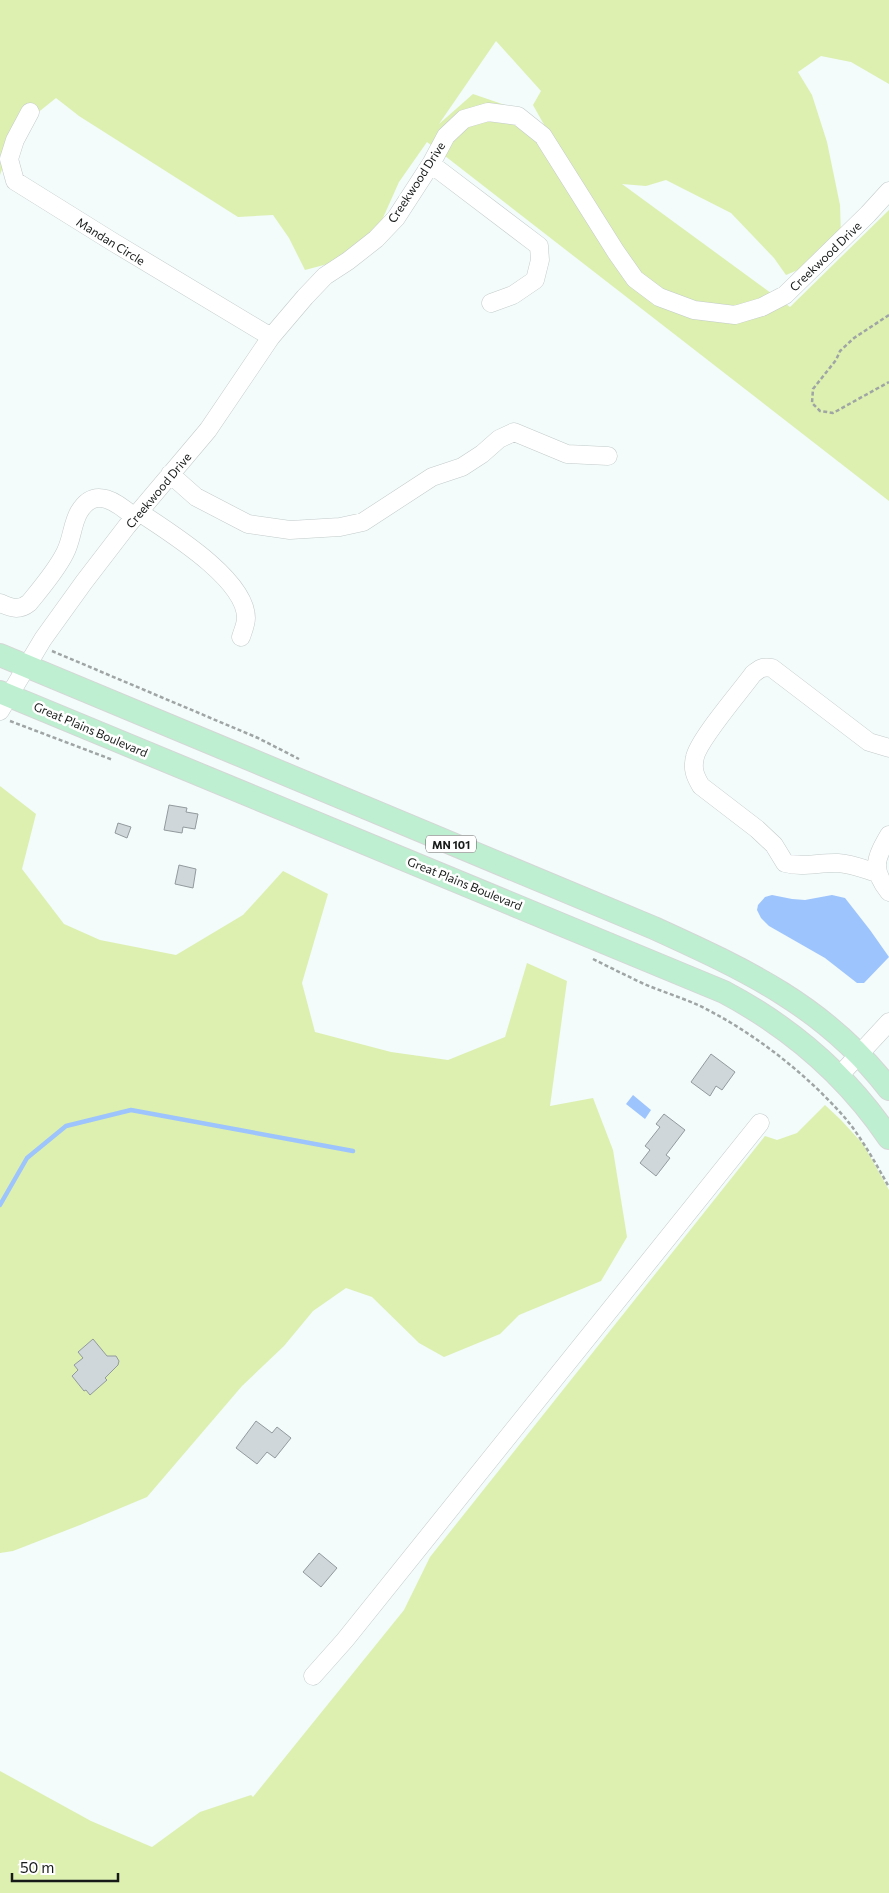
<svg xmlns="http://www.w3.org/2000/svg" width="889" height="1893" viewBox="0 0 889 1893" font-family="Commissioner,sans-serif">
  <style>
    .green { fill: #ddf0b0; fill-rule: evenodd }
    .water { fill: #9dc4fc }
    .lines { fill: none; stroke-linecap: round; stroke-linejoin: round }
    .stream { stroke: #9dc4fc; stroke-width: 4.5 }
    .building { fill: #cfd7da; stroke: #939a9d }
    .minor-casing { stroke: #c3cbca; stroke-width: 19 }
    .major-casing { stroke: #d5d6d6; stroke-width: 24 }
    .path { stroke: #9fa5a4; stroke-width: 2.5; stroke-dasharray: 4 2.5; stroke-linecap: butt }
    .minor { stroke: #fff; stroke-width: 18 }
    .major { stroke: #beefd0; stroke-width: 22 }
    .labels { text-anchor: middle; dominant-baseline: central; stroke-width: 5; stroke-linejoin: round; paint-order: stroke }
    .shield { fill: #fff; stroke: #5d5f5e; stroke-width: 1 }
    .shield-label { font-size: 11px; font-weight: bold; fill: #171a19 }
    .street-label { font-size: 12px; fill: #171a19; stroke: #fff }
  </style>
  <rect width="100%" height="100%" fill="#f3fbfb"/>
  <path class="green" d="M 0,0 L 889,0 L 889,84 L 851,62 L 821,56 L 798,72 L 812,95 L 827,142 L 840,205 L 841,237 L 812,264 L 786,275 L 774,258 L 731,213 L 666,180 L 646,186 L 622,184 L 790,307 L 889,210 L 889,501 L 427,142 L 399,182 L 382,220 L 350,258 L 305,270 L 289,238 L 273,215 L 238,217 L 79,116 L 56,98 L 15,131 L 0,175 ZM 496,41 L 541,91 L 533,105 L 547,130 L 511,107 L 473,94 L 439,124 Z
    M 0,786 L 36,814 L 22,869 L 64,924 L 100,940 L 176,955 L 243,915 L 283,871 L 328,894 L 302,983 L 315,1032 L 391,1052 L 448,1060 L 505,1037 L 527,963 L 567,981 L 550,1106 L 593,1098 L 613,1150 L 627,1237 L 601,1281 L 519,1315 L 500,1334 L 444,1357 L 419,1343 L 372,1297 L 346,1288 L 313,1311 L 284,1346 L 242,1386 L 147,1497 L 80,1525 L 13,1551 L 0,1553 Z
    M 825,1105 L 841,1120 L 863,1144 L 889,1190 L 889,1893 L 0,1893 L 0,1771 L 91,1821 L 152,1847 L 200,1812 L 251,1795 L 253,1797 L 404,1610 L 430,1557 L 765,1136 L 777,1140 L 797,1133 Z"/>
  <path class="water" d="M 772,895 L 792,899 L 805,900 L 832,895 L 845,898 L 870,930 L 889,957 L 864,983 L 857,983 L 825,958 L 769,926 L 761,918 L 757,910 L 758,905 L 765,897 Z
    M 633,1095 L 651,1110 L 645,1119 L 626,1104 Z"/>
  <g class="lines">
    <path class="stream" d="M 0,1205 L 27,1158 L 66,1126 L 131,1110 L 353,1151"/>
  </g>
  <path class="building" d="M 169,805 L 187,808 L 186,812 L 198,814 L 195,829 L 183,827 L 182,833 L 164,830 Z
    M 118,823 L 131,827 L 127,838 L 115,833 Z
    M 179,865 L 196,869 L 193,888 L 175,884 Z
    M 711,1054 L 735,1072 L 722,1090 L 716,1086 L 710,1096 L 691,1082 Z
    M 664,1114 L 685,1130 L 666,1155 L 670,1158 L 656,1176 L 640,1163 L 650,1150 L 645,1146 L 660,1127 L 656,1124 Z
    M 93,1339 L 107,1356 L 116,1356 L 119,1361 L 118,1365 L 105,1378 L 107,1380 L 90,1395 L 86,1390 L 84,1391 L 72,1376 L 78,1370 L 74,1365 L 83,1358 L 78,1352 Z
    M 256,1421 L 272,1433 L 277,1427 L 291,1438 L 275,1458 L 267,1452 L 257,1464 L 236,1448 Z
    M 319,1553 L 337,1568 L 321,1587 L 303,1572 Z"/>
  <g class="lines">
    <g class="minor-casing">
      <path id="minor" d="M 30,112 L 15,140 L 9,159 L 15,181 L 113,242 L 271,337
        M 431,164 L 539,246 L 540,260 L 535,280 L 513,295 L 491,303
        M 170,474 L 196,497 L 248,524 L 290,530 L 340,527 L 363,522 L 432,477 L 462,467 L 482,454 L 499,439 L 514,432 L 567,454 L 608,456
        M 139,512 C 169,532 246,579 246,618 C 246,624 243,631 241,637
        M 0,603 C 11,608 19,611 29,603 C 42,587 56,571 65,553 C 72,540 72,524 79,512 C 95,485 118,503 134,517
        M 0,711 L 43,639 L 84,582 L 127,526 L 208,430 L 271,337 L 305,297 L 325,276 L 348,261 L 376,239 L 396,218 L 431,164 L 446,136 L 464,119 L 488,112 L 518,116 L 543,136 L 616,252 L 635,279 L 659,297 L 694,310 L 735,315 L 762,307 L 785,295 L 868,214 L 889,191
        M 889,835 C 875,859 871,869 889,892
        M 877,873 C 864,869 852,864 838,863 C 821,862 802,868 785,863 L 774,845 L 757,829 L 701,786 C 695,776 692,769 695,757 C 699,739 740,692 753,674 C 759,669 763,666 772,668 L 869,742 L 889,748
        M 839,1076 L 889,1022
        M 313,1676 L 345,1640 L 760,1123"/>
    </g>
    <g class="major-casing">
      <path id="major" d="M 0,655 L 654,928 C 746,970 825,1006 889,1089
        M 0,692 L 724,992 C 790,1027 847,1076 889,1138"/>
    </g>
    <path class="path" d="M 889,315 L 854,338 L 840,351 L 836,360 L 813,389 L 812,403 L 820,411 L 833,413 L 889,382
      M 52,651 L 258,738 L 299,759
      M 10,721 L 113,760
      M 593,959 C 609,967 625,975 642,983 C 660,991 680,997 698,1005 C 752,1031 807,1074 846,1119 C 863,1140 876,1164 889,1187"/>
    <use href="#minor" class="minor"/>
    <use href="#major" class="major"/>
  </g>
  <g class="labels">
    <rect class="shield" x="426" y="835.5" width="50" height="17" rx="4"/>
    <g class="shield-label">
      <text x="451" y="844">MN 101</text>
    </g>
    <g class="street-label">
      <text transform="translate(416 182) rotate(-57)">Creekwood Drive</text>
      <text transform="translate(111 241) rotate(32)">Mandan Circle</text>
      <text transform="translate(825 256) rotate(-44)">Creekwood Drive</text>
      <text transform="translate(158 490) rotate(-50)">Creekwood Drive</text>
      <text transform="translate(91 729) rotate(23)">Great Plains Boulevard</text>
      <text transform="translate(465 883) rotate(22)">Great Plains Boulevard</text>
    </g>
  </g>
  <path d="M12 1873v8h106v-8" fill="none" stroke="#171a19" stroke-width="2.5"/>
  <text x="20" y="1873" font-size="15" fill="#171a19" stroke="#ffffff" stroke-width="4" paint-order="stroke">50 m</text>
</svg>
